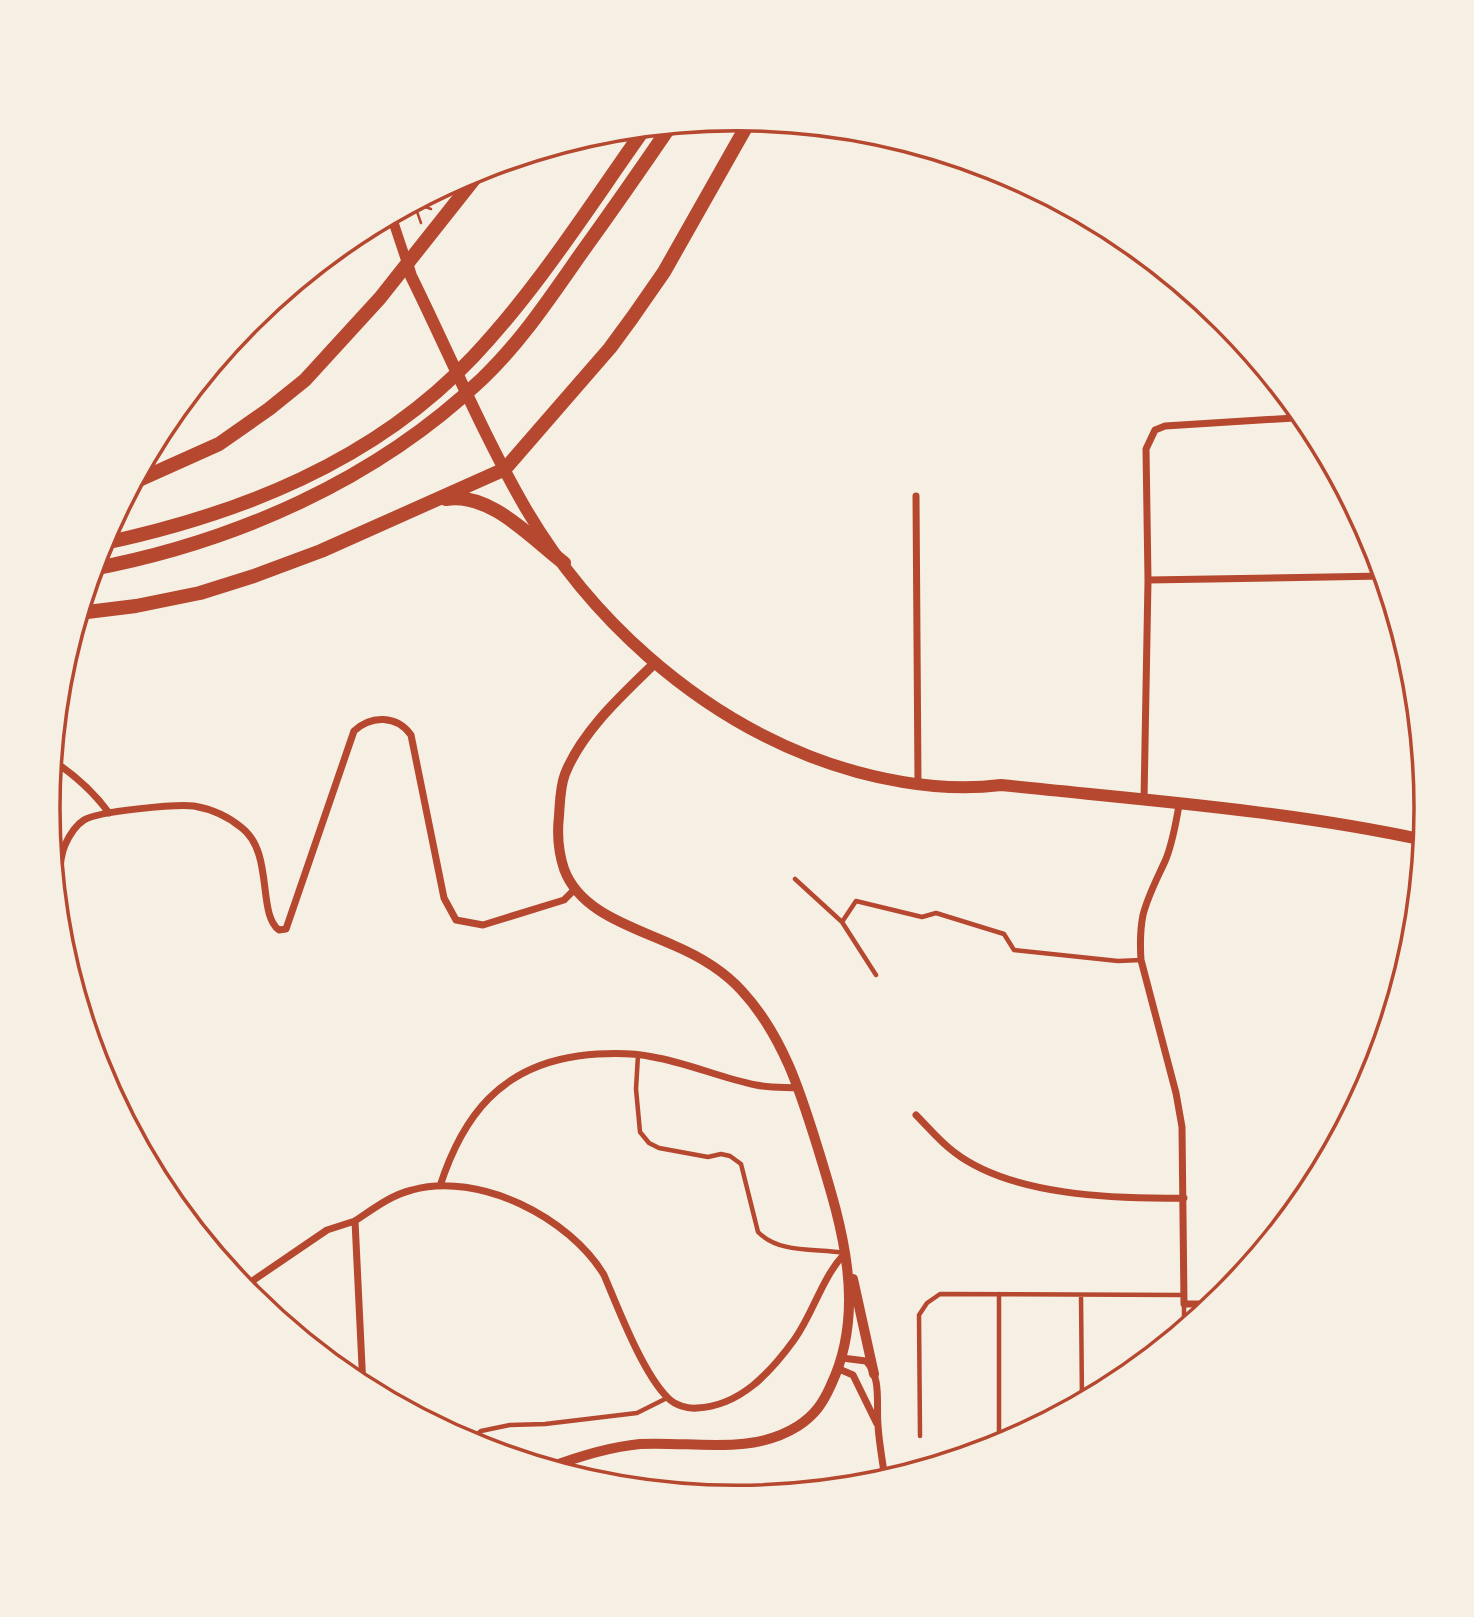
<svg xmlns="http://www.w3.org/2000/svg" width="1474" height="1617" viewBox="0 0 1474 1617" font-family="Lora,serif">
  <style>
    .lines { fill: none; stroke-linecap: round; stroke-linejoin: round }
    .path { stroke: #b5482f; stroke-width: 2.5 }
    .service { stroke: #b5482f; stroke-width: 4.5 }
    .minor { stroke: #b5482f; stroke-width: 7 }
    .tertiary { stroke: #b5482f; stroke-width: 10 }
    .secondary { stroke: #b5482f; stroke-width: 12 }
    .primary { stroke: #b5482f; stroke-width: 14 }
    .rim { fill: none; stroke: #b5482f; stroke-width: 3.5 }
  </style>
  <rect width="100%" height="100%" fill="#f6efe4"/>
  <g class="lines">
    <path class="path" d="M 414,203 L 421,223
      M 414,203 L 431,209"/>
    <path class="service" d="M 795,879 L 842,922 L 876,975
      M 842,922 L 856,901 L 922,917 L 936,913 L 1004,934 L 1014,950 L 1118,961 L 1141,960
      M 638,1055 L 636,1089 L 640,1132 L 649,1143 L 659,1148 L 708,1157 L 721,1154 L 730,1156 L 741,1164 L 758,1232 C 780,1254 815,1248 845,1253
      M 999,1294 L 999,1446
      M 1081,1295 L 1082,1402
      M 1184,1305 L 1184,1329
      M 920,1436 L 919,1315 L 927,1303 L 940,1294 L 1183,1295
      M 467,1443 L 481,1431 L 510,1425 L 545,1424 L 637,1413 L 667,1398"/>
    <path class="minor" d="M 916,496 L 918,783
      M 1148,580 L 1384,576
      M 52,760 C 75,775 93,791 109,813
      M 1144,800 L 1148,580 L 1146,449 L 1155,430 L 1165,426 L 1294,418 L 1294,406
      M 1179,805 C 1176,823 1173,841 1166,859 C 1158,877 1148,895 1143,915 C 1140,930 1140,945 1141,960 L 1176,1093 L 1182,1127 L 1184,1304 L 1216,1304
      M 61,946 C 61,920 55,867 65,845 C 69,836 76,825 84,820 C 98,811 177,804 194,806 C 211,809 229,817 242,828 C 274,853 257,914 279,930 L 286,929 L 354,731 C 371,715 397,715 411,735 L 444,898 L 456,920 L 483,925 L 564,900 L 574,890
      M 916,1115 C 928,1127 940,1142 954,1152 C 1011,1196 1115,1199 1184,1198
      M 440,1186 C 463,1115 501,1067 578,1056 C 603,1053 628,1052 653,1057 C 688,1063 721,1078 756,1085 C 770,1088 785,1087 799,1088
      M 242,1288 L 327,1230 L 355,1221
      M 842,1358 L 866,1361 C 882,1377 876,1405 878,1425 C 879,1444 883,1462 885,1481
      M 839,1369 L 853,1375 L 877,1424
      M 363,1387 L 355,1221 C 373,1209 391,1195 412,1190 C 479,1171 570,1218 604,1275 C 618,1308 643,1374 668,1398 C 675,1405 687,1409 697,1408 C 740,1406 770,1373 794,1340 C 814,1312 821,1279 845,1253"/>
    <path class="tertiary" d="M 391,215 L 407,263
      M 853,1279 L 874,1374
      M 548,1468 C 577,1457 608,1447 640,1444 C 693,1441 751,1456 798,1426 C 815,1415 823,1403 831,1385 C 867,1309 842,1227 819,1152 C 801,1094 784,1037 742,991 C 724,971 699,956 673,945 C 634,927 580,913 564,869 C 558,851 557,834 559,816 C 560,802 560,787 565,774 C 582,731 622,695 655,663"/>
    <path class="secondary" d="M 407,263 L 411,276 C 449,353 483,435 526,509 C 590,618 692,710 809,756 C 868,779 938,793 1001,785 C 1142,800 1285,810 1424,840"/>
    <path class="primary" d="M 132,483 L 219,444 L 269,409 L 305,380 L 380,298 L 483,168
      M 446,499 C 491,492 531,538 564,563
      M 100,544 C 238,515 374,462 473,357 C 539,287 590,205 645,128
      M 92,569 C 235,542 376,480 482,379 C 520,343 550,298 580,255 C 611,212 641,169 671,125
      M 79,613 L 136,606 L 200,593 L 254,576 L 321,551 L 505,469 L 610,348 L 632,318 L 664,272 L 750,120"/>
  </g>
  <path d="M0 0H1474V1617H0ZM60 808a677 677 0 1 1 1354 0a677 677 0 1 1-1354 0Z" fill="#f6efe4" fill-rule="evenodd"/>
  <path class="rim" d="M60 808a677 677 0 1 1 1354 0a677 677 0 1 1-1354 0Z"/>
</svg>
